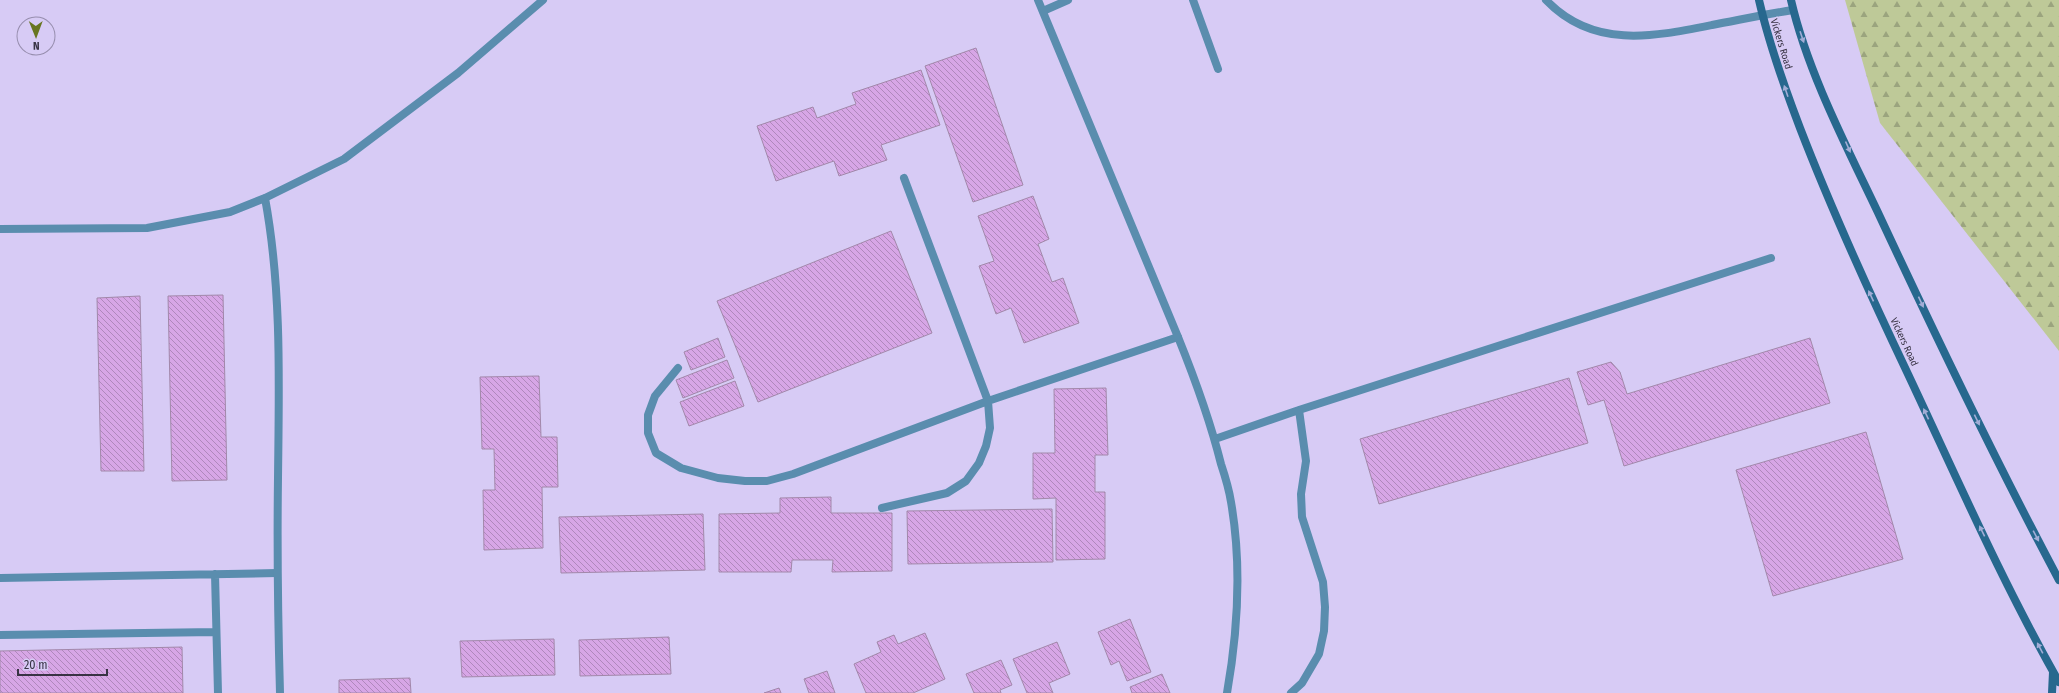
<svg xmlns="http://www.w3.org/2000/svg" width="2059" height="693" viewBox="0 0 2059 693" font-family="'Fira Sans Condensed',sans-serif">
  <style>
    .forest { fill: url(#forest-firs) }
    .building { fill: url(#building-back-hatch); stroke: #a288aa }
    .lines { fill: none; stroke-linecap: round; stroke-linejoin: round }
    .service { stroke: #5a8dae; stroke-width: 8 }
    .minor { stroke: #5a8dae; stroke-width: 8 }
    .secondary { stroke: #27688e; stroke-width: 8 }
    .oneway { fill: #a2add6 }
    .labels { text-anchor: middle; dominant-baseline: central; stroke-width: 3; stroke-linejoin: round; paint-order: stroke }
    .street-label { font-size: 10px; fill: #383344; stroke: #d7cbf5 }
  </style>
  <defs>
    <pattern id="forest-firs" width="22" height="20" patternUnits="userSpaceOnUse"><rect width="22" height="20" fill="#bec998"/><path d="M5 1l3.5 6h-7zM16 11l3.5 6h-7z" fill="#9ba47e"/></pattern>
    <pattern id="building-back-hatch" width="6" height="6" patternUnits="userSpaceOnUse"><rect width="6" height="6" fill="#d7a6e6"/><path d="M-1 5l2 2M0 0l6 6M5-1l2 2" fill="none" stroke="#af88bc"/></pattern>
  </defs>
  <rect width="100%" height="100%" fill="#d7cbf5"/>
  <path class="forest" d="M 1845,0 L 2059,0 L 2059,351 L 1880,123 Z"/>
  <path class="building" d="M 976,48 L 1023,185 L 973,202 L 925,66 Z
    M 921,70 L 940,125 L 881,145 L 887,160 L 839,176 L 834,161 L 776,181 L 757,126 L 813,107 L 817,118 L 856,104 L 852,93 Z
    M 1033,196 L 1049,239 L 1038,244 L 1052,282 L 1063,278 L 1079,323 L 1024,343 L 1011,308 L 996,314 L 979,266 L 994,261 L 978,216 Z
    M 891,231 L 932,333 L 758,402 L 717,301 Z
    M 223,295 L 227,480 L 172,481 L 168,296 Z
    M 140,296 L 144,471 L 101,471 L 97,298 Z
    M 718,338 L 725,357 L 691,370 L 684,352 Z
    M 1810,338 L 1830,403 L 1624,466 L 1604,400 L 1588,405 L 1577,372 L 1611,362 L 1620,372 L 1627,394 Z
    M 727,360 L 734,378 L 683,398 L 676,380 Z
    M 539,376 L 541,437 L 557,437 L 558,487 L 542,487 L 543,548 L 484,550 L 483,490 L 495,490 L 494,449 L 482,449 L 480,377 Z
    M 1569,378 L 1588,443 L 1379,504 L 1360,439 Z
    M 735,381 L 744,406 L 689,426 L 680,402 Z
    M 1106,388 L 1108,455 L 1095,455 L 1095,492 L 1105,492 L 1105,559 L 1056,560 L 1056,498 L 1033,499 L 1033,453 L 1055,453 L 1054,389 Z
    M 1866,432 L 1903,559 L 1773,596 L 1736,470 Z
    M 831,497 L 831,513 L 892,513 L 892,571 L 832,572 L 833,560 L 792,560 L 791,572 L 719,572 L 719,514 L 780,513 L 780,498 Z
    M 1052,509 L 1053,562 L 908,564 L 907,511 Z
    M 703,514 L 705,570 L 561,573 L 559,517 Z
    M 1130,619 L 1151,672 L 1127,681 L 1119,661 L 1111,665 L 1098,632 Z
    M 925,633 L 945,679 L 913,693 L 866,693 L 854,664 L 881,652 L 877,642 L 894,635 L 898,644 Z
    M 669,637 L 671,674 L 580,676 L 579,640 Z
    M 554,639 L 555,675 L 462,677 L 460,641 Z
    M 1057,642 L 1070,674 L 1049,683 L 1053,693 L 1027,693 L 1013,659 Z
    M 182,647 L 183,693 L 0,693 L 0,651 Z
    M 1001,660 L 1012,685 L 1000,690 L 1001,693 L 974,693 L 966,674 Z
    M 827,671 L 835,693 L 809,693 L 804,679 Z
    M 1162,674 L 1170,693 L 1132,693 L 1130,687 Z
    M 410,678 L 411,693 L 339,693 L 339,680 Z
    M 779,688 L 781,693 L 764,693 Z"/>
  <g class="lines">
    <path class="service" d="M 1193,0 L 1218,69
      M 1043,11 L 1068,0
      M 678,368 L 655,396 L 648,415 L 648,433 L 656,453 L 681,468 L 718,478 L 745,481 L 767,481 L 793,474 L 988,401 L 1178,337
      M 1215,439 L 1299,410 L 1771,258
      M 882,508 L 947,493 L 966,481 L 979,463 L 986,446 L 990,428 L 988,401 L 904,178
      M 215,574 L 218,693
      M 0,578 L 277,573
      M 0,635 L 216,632
      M 1291,693 L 1302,683 L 1319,654 L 1324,631 L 1325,607 L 1323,582 L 1302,517 L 1301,494 L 1306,461 L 1299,410"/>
    <path class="minor" d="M 1038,0 L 1178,337 C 1195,379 1210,420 1221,464 C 1225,476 1229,489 1231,502 C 1242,565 1238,630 1227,693
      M 1546,0 C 1593,49 1652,37 1712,25 C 1739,20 1766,14 1793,10
      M 265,198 C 282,290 279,385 278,478 C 277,550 278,621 280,693
      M 0,229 L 147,228 L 230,212 L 265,198 L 344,159 L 458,73 L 543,0"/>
    <path class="secondary" d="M 1759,0 C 1769,44 1784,86 1800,128 C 1832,211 1869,292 1907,372 C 1956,476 2002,582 2059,682
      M 1791,0 C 1808,74 1849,151 1881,219 C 1938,341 1996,462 2059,580
      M 2052,693 L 2053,672"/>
  </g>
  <defs><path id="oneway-solid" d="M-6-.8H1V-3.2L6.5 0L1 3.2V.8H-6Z"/></defs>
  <g class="oneway">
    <use href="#oneway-solid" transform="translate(1802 37) rotate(71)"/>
    <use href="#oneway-solid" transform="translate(1786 91) rotate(-109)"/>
    <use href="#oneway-solid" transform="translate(1848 147) rotate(66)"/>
    <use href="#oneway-solid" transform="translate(1871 296) rotate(-115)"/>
    <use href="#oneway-solid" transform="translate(1921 302) rotate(65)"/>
    <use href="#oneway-solid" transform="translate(1926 414) rotate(-115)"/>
    <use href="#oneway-solid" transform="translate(1977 420) rotate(64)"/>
    <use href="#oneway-solid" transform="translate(1982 531) rotate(-116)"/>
    <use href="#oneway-solid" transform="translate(2036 536) rotate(62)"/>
    <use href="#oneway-solid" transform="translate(2040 648) rotate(-118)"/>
  </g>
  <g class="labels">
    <g class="street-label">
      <text transform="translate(1781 44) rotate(73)">Vickers Road</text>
      <text transform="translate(1904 342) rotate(65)">Vickers Road</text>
    </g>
  </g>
  <g transform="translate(36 36) rotate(179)"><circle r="19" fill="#d7cbf5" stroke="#978eae"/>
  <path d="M0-3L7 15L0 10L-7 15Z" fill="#687521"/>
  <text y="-6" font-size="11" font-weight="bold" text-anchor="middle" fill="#383344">N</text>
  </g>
  <path d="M18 669v6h89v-6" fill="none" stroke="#383344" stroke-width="2"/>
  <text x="24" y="669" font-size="12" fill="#383344" stroke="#d7cbf5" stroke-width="3" paint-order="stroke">20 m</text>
</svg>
